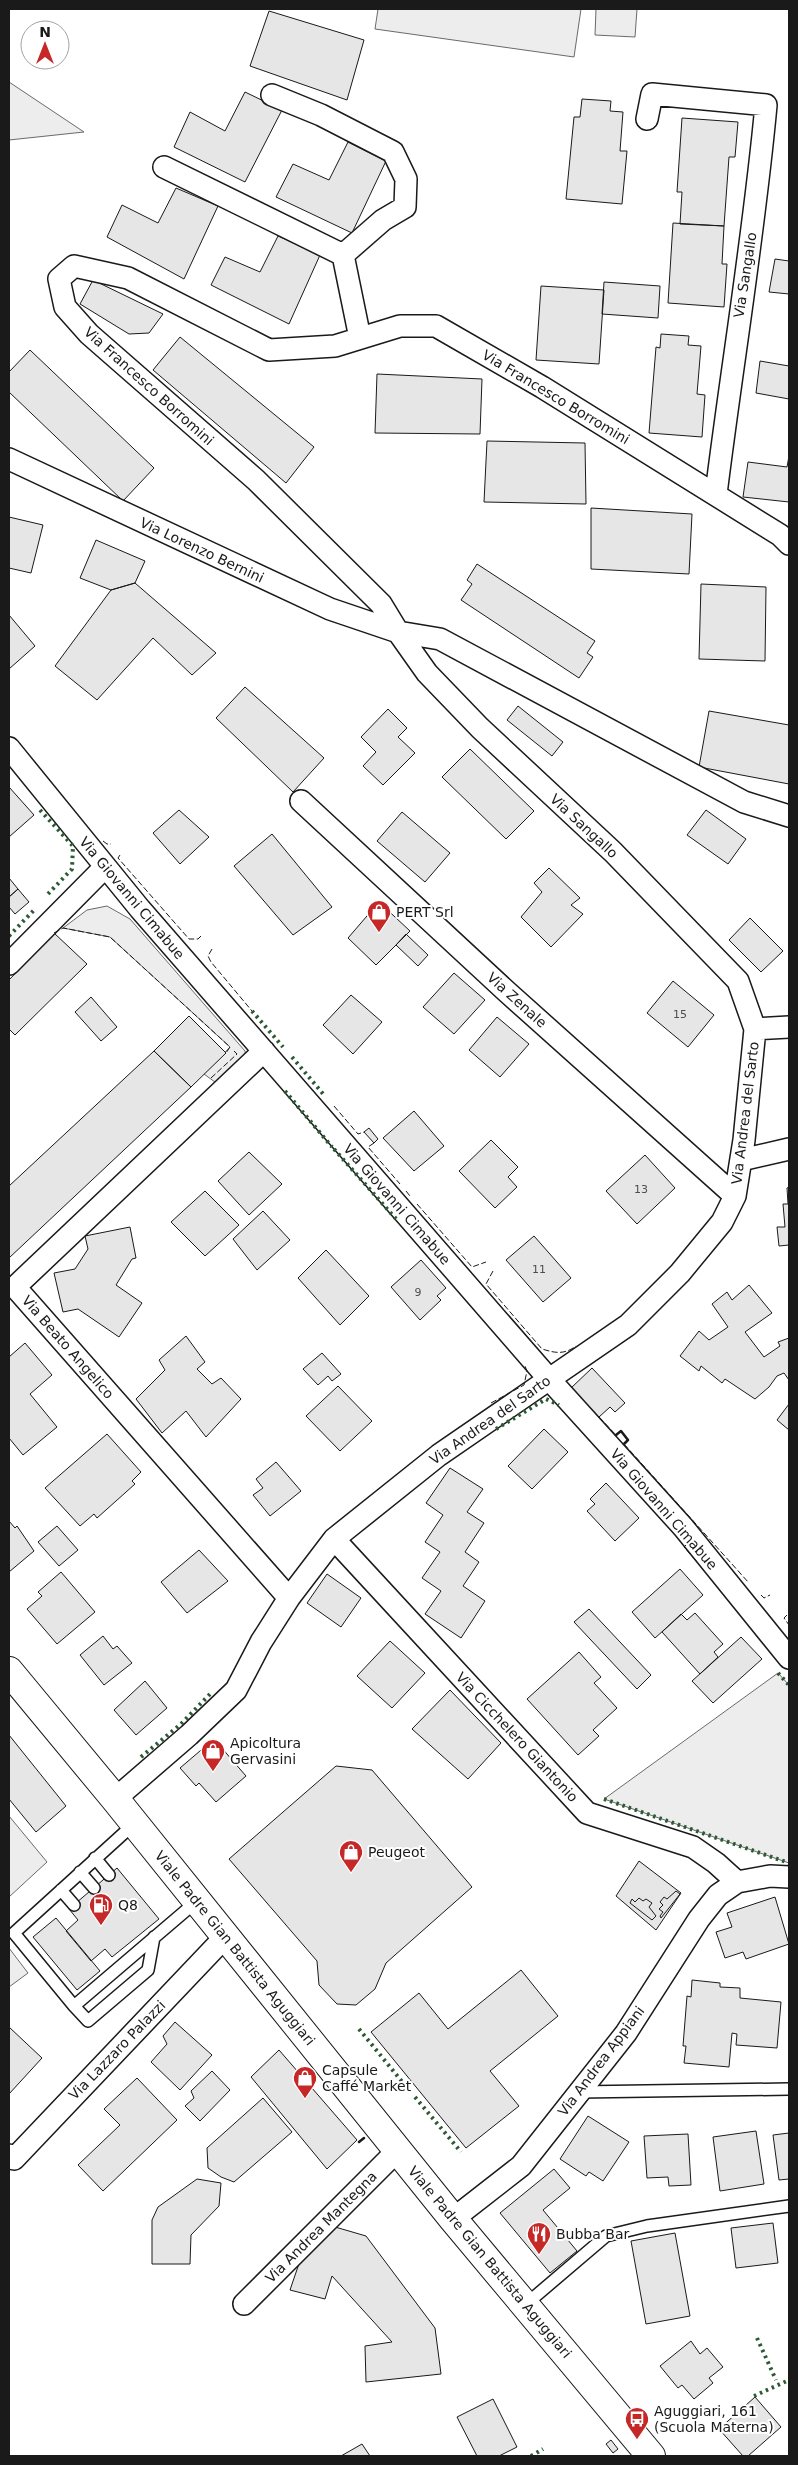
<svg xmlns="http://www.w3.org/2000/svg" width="798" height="2465" viewBox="0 0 798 2465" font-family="'DejaVu Sans',sans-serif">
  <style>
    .green { fill: #ededed; stroke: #6a6a6a }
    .building { fill: #e6e6e6; stroke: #1a1a1a }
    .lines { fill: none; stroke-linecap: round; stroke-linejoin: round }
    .service-casing { stroke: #1a1a1a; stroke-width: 14 }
    .minor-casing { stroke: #1a1a1a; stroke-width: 24 }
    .secondary-casing { stroke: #1a1a1a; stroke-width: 30 }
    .service { stroke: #fff; stroke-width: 11 }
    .minor { stroke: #fff; stroke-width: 21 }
    .secondary { stroke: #fff; stroke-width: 28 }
    .hedge { stroke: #2b5a34; stroke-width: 4; stroke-dasharray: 2.5 4; stroke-linecap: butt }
    .fence { stroke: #1a1a1a; stroke-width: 1; stroke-dasharray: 6 2.5; stroke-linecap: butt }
    .wall { stroke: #1a1a1a; stroke-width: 2.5 }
    .labels { text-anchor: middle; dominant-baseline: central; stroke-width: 4; stroke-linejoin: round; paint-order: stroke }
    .number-label { font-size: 11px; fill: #4d4d4d }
    .street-label { font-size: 14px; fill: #1a1a1a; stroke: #fff }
    .poi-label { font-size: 14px; fill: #1a1a1a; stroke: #fff; text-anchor: start }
  </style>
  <rect width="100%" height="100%" fill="#fff"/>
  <path class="green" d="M 378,9 L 581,9 L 574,57 L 375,29 Z
    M 596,9 L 637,9 L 635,37 L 595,35 Z
    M 9,82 L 84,132 L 9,140 Z
    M 107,906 L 130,919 L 245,1051 L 246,1059 L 219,1085 L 204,1074 L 230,1047 L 110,937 L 63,928 L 87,910 Z
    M 778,1673 L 789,1685 L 789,1863 L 604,1799 Z
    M 9,1816 L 47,1862 L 9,1897 Z
    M 9,1948 L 28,1973 L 9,1987 Z"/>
  <path class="building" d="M 269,11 L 364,40 L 347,100 L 250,66 Z
    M 245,92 L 282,110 L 245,182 L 174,147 L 190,112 L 225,131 Z
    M 582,99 L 611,101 L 610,111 L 623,112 L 620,151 L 627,151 L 622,204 L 566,199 L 574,117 L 580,117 Z
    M 682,118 L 738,122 L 735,157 L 729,157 L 724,226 L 680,224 L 682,192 L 677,192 Z
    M 348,142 L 386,161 L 352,233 L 276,197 L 293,164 L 329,180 Z
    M 176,188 L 218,206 L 184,279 L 107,237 L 122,205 L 158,223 Z
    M 673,223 L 724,226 L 722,264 L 727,264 L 724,307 L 668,303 Z
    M 278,236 L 320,255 L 289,324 L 211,285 L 225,257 L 260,272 Z
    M 775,259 L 789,261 L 789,294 L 769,292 Z
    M 93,280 L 163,314 L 149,333 L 129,334 L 80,304 Z
    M 604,282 L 660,286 L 658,318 L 602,314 Z
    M 541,286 L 604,290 L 599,364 L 536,360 Z
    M 661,334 L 689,336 L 688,345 L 701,346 L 697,394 L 705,395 L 702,437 L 649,433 L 656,347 L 660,348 Z
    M 180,337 L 314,447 L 286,483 L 153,370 Z
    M 30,350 L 154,468 L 123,501 L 9,392 L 9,372 Z
    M 760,361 L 789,366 L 789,399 L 756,393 Z
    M 377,374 L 482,379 L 480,434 L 375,433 Z
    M 487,441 L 585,443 L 586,504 L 484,502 Z
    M 789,456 L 789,502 L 743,497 L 748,462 L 787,467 Z
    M 591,508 L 692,514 L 689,574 L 591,569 Z
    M 9,517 L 43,525 L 31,573 L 9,568 Z
    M 96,540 L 145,561 L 135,583 L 111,590 L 80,578 Z
    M 477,564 L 595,641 L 587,653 L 593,657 L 579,678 L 461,600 L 472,584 L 467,580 Z
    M 135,583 L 216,653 L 192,675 L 153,638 L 97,700 L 55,666 L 111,590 Z
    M 701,584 L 766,587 L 765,661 L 699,659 Z
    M 9,615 L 35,646 L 9,669 Z
    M 245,687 L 324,758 L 293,792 L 216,718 Z
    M 518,706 L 563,742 L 552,756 L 507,720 Z
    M 388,709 L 407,728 L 398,737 L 415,753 L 383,785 L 363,766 L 376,752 L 361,737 Z
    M 709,711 L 789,725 L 789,784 L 699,767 Z
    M 470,749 L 534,811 L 506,839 L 442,777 Z
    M 9,787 L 34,815 L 9,837 Z
    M 179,810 L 209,837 L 180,864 L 153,833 Z
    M 706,810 L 746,839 L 728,864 L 687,835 Z
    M 402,812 L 450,853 L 425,882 L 377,841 Z
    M 272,834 L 332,907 L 293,935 L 234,866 Z
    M 549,868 L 580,898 L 571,905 L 583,914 L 551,947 L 521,917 L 542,892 L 534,883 Z
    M 9,878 L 18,889 L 9,897 Z
    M 18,889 L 29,902 L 15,914 L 9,907 L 9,897 Z
    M 379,902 L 410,931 L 376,965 L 348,938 Z
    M 750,918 L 783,951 L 761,972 L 729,940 Z
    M 54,933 L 87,964 L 15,1035 L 9,1029 L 9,980 Z
    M 406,934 L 428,955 L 418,966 L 396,945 Z
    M 454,973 L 485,1000 L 454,1034 L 423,1007 Z
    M 673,981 L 714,1015 L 688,1047 L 647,1013 Z
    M 351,995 L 382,1022 L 353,1054 L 323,1025 Z
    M 91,997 L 117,1027 L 101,1041 L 75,1012 Z
    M 189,1016 L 226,1053 L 191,1087 L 154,1051 Z
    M 497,1017 L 529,1044 L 500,1077 L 469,1050 Z
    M 154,1051 L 191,1087 L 9,1258 L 9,1186 Z
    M 414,1111 L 444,1146 L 414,1171 L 383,1138 Z
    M 369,1128 L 378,1139 L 374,1143 L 364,1132 Z
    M 491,1140 L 518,1167 L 508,1177 L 517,1187 L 495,1208 L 459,1171 Z
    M 249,1152 L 282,1184 L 249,1215 L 218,1181 Z
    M 645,1155 L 675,1188 L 637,1224 L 606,1191 Z
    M 789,1187 L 789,1245 L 779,1246 L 777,1227 L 785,1227 L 783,1204 L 788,1204 L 787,1188 Z
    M 205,1191 L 239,1225 L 205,1256 L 171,1222 Z
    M 263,1211 L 290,1240 L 257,1270 L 233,1239 Z
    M 130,1227 L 136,1258 L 132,1259 L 116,1285 L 142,1303 L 119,1337 L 78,1309 L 63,1312 L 54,1273 L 75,1269 L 88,1249 L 85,1236 Z
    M 534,1236 L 571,1278 L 543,1302 L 506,1260 Z
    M 326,1250 L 369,1296 L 340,1325 L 298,1278 Z
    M 421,1260 L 446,1288 L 437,1296 L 441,1300 L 420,1320 L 391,1287 Z
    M 749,1285 L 772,1313 L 745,1332 L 764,1357 L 780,1346 L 778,1342 L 789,1338 L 789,1380 L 784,1373 L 777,1376 L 769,1387 L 755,1399 L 725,1379 L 722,1383 L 701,1366 L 699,1371 L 680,1356 L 699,1331 L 709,1340 L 728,1327 L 712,1304 L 727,1292 L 732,1300 Z
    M 186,1336 L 205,1362 L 197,1369 L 212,1384 L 221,1378 L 241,1399 L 206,1437 L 186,1411 L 162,1433 L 136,1399 L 165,1370 L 159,1360 Z
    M 25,1343 L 52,1375 L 30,1394 L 57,1427 L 23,1455 L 9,1438 L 9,1357 Z
    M 322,1353 L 341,1374 L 332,1381 L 328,1376 L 318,1385 L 303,1369 Z
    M 592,1368 L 625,1403 L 615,1412 L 610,1407 L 599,1417 L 571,1388 Z
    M 338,1386 L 372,1421 L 340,1451 L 306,1416 Z
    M 789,1404 L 789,1430 L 777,1420 Z
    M 544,1429 L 568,1452 L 532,1489 L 508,1466 Z
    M 107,1434 L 141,1472 L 132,1481 L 135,1484 L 97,1518 L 94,1514 L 80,1526 L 45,1488 Z
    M 276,1462 L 301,1491 L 270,1516 L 253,1495 L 263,1488 L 256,1479 Z
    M 450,1468 L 483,1489 L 467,1512 L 484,1523 L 465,1552 L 479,1562 L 463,1586 L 485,1601 L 461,1638 L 425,1614 L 441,1591 L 422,1578 L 440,1552 L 425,1542 L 443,1515 L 426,1503 Z
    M 606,1483 L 639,1518 L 615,1541 L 587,1511 L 595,1504 L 590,1499 Z
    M 9,1521 L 15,1528 L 17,1526 L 34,1551 L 9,1572 Z
    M 57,1526 L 78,1550 L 59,1566 L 38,1542 Z
    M 199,1550 L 228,1581 L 187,1613 L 161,1582 Z
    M 680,1569 L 703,1595 L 655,1638 L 632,1612 Z
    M 61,1572 L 95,1612 L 57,1644 L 27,1609 L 42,1596 L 38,1592 Z
    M 327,1574 L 361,1598 L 341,1627 L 307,1603 Z
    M 589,1609 L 651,1675 L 637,1689 L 574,1622 Z
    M 695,1613 L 723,1644 L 714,1652 L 718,1657 L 700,1674 L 662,1632 L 681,1614 L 687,1620 Z
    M 103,1636 L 113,1649 L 117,1646 L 132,1663 L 104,1685 L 80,1655 Z
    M 741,1637 L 762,1659 L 713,1703 L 692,1681 Z
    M 390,1641 L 425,1673 L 392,1708 L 357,1676 Z
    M 579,1652 L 601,1677 L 594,1683 L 617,1708 L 593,1730 L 599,1736 L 578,1755 L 527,1699 Z
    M 145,1681 L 167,1708 L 136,1735 L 114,1710 Z
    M 450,1690 L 501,1743 L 468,1779 L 412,1729 Z
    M 9,1735 L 66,1806 L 36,1832 L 9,1799 Z
    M 214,1739 L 246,1776 L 216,1802 L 199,1783 L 196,1786 L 180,1768 Z
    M 336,1766 L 372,1770 L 472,1887 L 386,1963 L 375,1989 L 356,2005 L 337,2004 L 319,1985 L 317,1961 L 229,1859 Z
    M 639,1861 L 681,1893 L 656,1930 L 616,1896 Z
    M 117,1868 L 159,1919 L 112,1957 L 105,1949 L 91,1961 L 66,1931 L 78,1920 L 69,1909 Z
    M 676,1891 L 680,1894 L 661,1918 L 660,1916 L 663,1912 L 659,1909 L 663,1905 L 660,1902 L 664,1897 L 667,1899 Z
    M 775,1897 L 789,1944 L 746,1959 L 743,1952 L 725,1958 L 716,1932 L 732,1927 L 727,1913 Z
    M 639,1898 L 643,1901 L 646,1899 L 652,1903 L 649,1907 L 656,1916 L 652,1920 L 630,1903 L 632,1899 L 635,1902 Z
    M 56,1918 L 100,1971 L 77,1990 L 33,1937 Z
    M 521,1970 L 558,2016 L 490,2071 L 519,2106 L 466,2148 L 371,2032 L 419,1993 L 448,2029 Z
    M 692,1980 L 720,1983 L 720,1987 L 740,1988 L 740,1998 L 781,2002 L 777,2048 L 736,2045 L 737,2034 L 732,2033 L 729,2067 L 684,2063 L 686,2046 L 683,2046 L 687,1996 L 691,1997 Z
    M 175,2022 L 212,2055 L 180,2090 L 151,2062 L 167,2044 L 163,2036 Z
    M 9,2027 L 42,2058 L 9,2094 Z
    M 279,2050 L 357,2140 L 327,2169 L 251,2077 Z
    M 212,2071 L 230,2090 L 200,2121 L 185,2106 L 194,2098 L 191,2091 Z
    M 137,2078 L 177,2120 L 103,2191 L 78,2165 L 120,2125 L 104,2109 Z
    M 263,2098 L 292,2132 L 234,2182 L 221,2177 L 208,2168 L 207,2148 Z
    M 588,2116 L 629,2142 L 603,2181 L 589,2172 L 586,2176 L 560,2159 Z
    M 756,2131 L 764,2184 L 720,2191 L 713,2137 Z
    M 789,2133 L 789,2179 L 779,2180 L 773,2135 Z
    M 688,2134 L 691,2185 L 669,2186 L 668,2177 L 647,2178 L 644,2136 Z
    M 554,2169 L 570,2188 L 543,2210 L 577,2251 L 550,2273 L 500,2213 Z
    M 197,2179 L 221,2183 L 219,2206 L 191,2235 L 190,2264 L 152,2264 L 152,2220 L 158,2207 Z
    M 318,2222 L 366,2236 L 435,2328 L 441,2374 L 366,2382 L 365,2346 L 392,2342 L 332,2276 L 325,2299 L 290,2290 L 304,2249 Z
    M 773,2223 L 778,2263 L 736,2268 L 731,2228 Z
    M 675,2233 L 690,2316 L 646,2324 L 631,2241 Z
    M 691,2341 L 700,2354 L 707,2348 L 723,2367 L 709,2378 L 713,2383 L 694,2399 L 682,2385 L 678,2388 L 660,2366 Z
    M 755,2397 L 781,2427 L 748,2456 L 743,2456 L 719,2429 Z
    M 493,2399 L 517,2447 L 499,2456 L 477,2456 L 457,2417 Z
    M 611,2440 L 618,2449 L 613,2453 L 606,2444 Z
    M 362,2444 L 370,2456 L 341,2456 Z"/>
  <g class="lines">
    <g class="service-casing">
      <path id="service" d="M 135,1823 L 14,1933 L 74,2006 L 197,1901
        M 95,1858 L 109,1875
        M 80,1872 L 94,1888
        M 61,1890 L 74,1905
        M 74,2006 L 88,2021 L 148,1970 L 154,1937
        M 579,2092 L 789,2089
        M 525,2305 L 606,2236 L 647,2226 L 789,2206"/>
    </g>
    <g class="minor-casing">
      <path id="minor" d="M 272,95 L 321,115 L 393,152 L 406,179 L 405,207 L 383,220 L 343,255
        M 647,119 L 652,94 L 766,105 C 754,236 732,365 716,494
        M 164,167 L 343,255 L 360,338
        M 9,459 L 330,609 L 398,632 L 427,673 L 480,728 L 613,852 L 738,981 L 755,1029 L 744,1140 L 735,1196 L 722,1222 L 680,1273 L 628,1325 L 439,1455 L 334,1539 L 289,1598 L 261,1642 L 236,1690 L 189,1735 L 115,1799
        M 789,544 L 780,535 L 542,387 L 436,326 L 400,326 L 335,346 L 269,350 L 128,278 L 74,266 L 59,279 L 65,307 L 89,334 L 256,480 L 381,604 L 398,632 L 440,639 L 744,802 L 789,816
        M 9,748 L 140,909 L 549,1379 L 683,1527 L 789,1658
        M 301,801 L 506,991 L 735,1196
        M 9,964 L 105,867
        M 755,1029 L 789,1027
        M 264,1051 L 15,1287 L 289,1598
        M 741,1160 L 789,1149
        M 334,1539 L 587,1813 L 693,1847 L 716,1863 L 737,1882
        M 9,2155 L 14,2159 L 225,1937
        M 453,2219 L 521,2166 L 626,2033 L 699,1919 L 718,1895 L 737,1882 L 770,1876 L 789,1877
        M 244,2304 L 398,2150"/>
    </g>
    <g class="secondary-casing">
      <path id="secondary" d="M 9,1671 L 115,1799 L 453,2219 L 651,2456"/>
    </g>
    <use href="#service" class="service"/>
    <use href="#minor" class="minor"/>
    <use href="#secondary" class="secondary"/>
    <path class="hedge" d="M 40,810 L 73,846 L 72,869 L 47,895
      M 9,936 L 36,908
      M 252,1011 L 283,1047
      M 292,1057 L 324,1095
      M 285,1091 L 332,1147
      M 334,1149 L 397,1220
      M 496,1429 L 546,1399 L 559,1405
      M 778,1673 L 789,1685
      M 141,1757 L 181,1724 L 211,1693
      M 604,1799 L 789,1863
      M 359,2029 L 404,2084
      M 415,2097 L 461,2152
      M 757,2338 L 776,2380
      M 754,2396 L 789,2380
      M 531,2456 L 543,2449"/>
    <path class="fence" d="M 103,841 L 107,844 L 111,844
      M 120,855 L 118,858 L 189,939 L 198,939 L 201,936
      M 54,933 L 63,928 L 110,937 L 230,1047 L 226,1053
      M 212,949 L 208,956 L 211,962 L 252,1011
      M 211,1078 L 237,1054 L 234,1051
      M 334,1106 L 358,1134 L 364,1132
      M 374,1143 L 368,1147 L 400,1184
      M 406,1191 L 410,1196
      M 417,1204 L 472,1267 L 486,1262
      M 493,1271 L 486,1284 L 542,1349 C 555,1353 564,1355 576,1346
      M 491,1403 L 524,1385 L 527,1371 L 525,1366
      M 599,1417 L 616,1435
      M 624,1444 L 749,1583
      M 687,1544 L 684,1547 L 698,1563
      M 761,1595 L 764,1598 L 770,1595
      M 787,1615 L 784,1618 L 789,1625"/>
    <path class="wall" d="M 616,1435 L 621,1431 L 628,1440 L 624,1444
      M 359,2142 L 364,2138"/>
  </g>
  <defs>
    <g id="shop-pin" transform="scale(1.25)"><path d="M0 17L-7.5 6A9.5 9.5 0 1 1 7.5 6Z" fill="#c62828" stroke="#fff"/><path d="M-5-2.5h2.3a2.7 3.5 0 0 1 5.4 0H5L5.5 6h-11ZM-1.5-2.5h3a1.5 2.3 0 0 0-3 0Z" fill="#fff"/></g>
    <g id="fuel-pin" transform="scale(1.25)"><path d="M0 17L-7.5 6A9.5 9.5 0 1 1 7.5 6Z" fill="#c62828" stroke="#fff"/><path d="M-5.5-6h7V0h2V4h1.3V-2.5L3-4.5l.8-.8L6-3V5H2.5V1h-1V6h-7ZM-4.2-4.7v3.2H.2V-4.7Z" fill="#fff"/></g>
    <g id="restaurant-pin" transform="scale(1.25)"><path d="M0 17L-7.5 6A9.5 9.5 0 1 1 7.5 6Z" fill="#c62828" stroke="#fff"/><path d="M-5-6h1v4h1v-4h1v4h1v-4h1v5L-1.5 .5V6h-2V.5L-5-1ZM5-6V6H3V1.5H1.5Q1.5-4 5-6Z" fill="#fff"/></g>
    <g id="bus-pin" transform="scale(1.25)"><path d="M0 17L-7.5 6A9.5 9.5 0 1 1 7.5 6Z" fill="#c62828" stroke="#fff"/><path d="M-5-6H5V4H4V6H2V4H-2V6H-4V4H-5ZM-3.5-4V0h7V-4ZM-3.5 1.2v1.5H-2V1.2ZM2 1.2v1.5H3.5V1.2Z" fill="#fff"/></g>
  </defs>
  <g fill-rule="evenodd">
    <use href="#shop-pin" x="379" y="912"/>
    <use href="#shop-pin" x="213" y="1751"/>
    <use href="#shop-pin" x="351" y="1852"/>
    <use href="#fuel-pin" x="101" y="1905"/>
    <use href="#shop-pin" x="305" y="2078"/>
    <use href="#restaurant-pin" x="539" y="2234"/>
    <use href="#bus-pin" x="637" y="2419"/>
  </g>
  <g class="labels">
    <g class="number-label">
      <text x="680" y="1014">15</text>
      <text x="641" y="1189">13</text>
      <text x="539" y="1269">11</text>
      <text x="418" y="1292">9</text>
    </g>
    <g class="street-label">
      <text transform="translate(745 275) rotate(-81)">Via Sangallo</text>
      <text transform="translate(149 386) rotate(42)">Via Francesco Borromini</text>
      <text transform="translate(556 397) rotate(31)">Via Francesco Borromini</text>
      <text transform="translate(202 550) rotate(25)">Via Lorenzo Bernini</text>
      <text transform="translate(584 826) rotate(43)">Via Sangallo</text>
      <text transform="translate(132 898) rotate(50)">Via Giovanni Cimabue</text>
      <text transform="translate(517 1000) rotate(42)">Via Zenale</text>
      <text transform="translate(745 1113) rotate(-83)">Via Andrea del Sarto</text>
      <text transform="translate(397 1204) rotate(49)">Via Giovanni Cimabue</text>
      <text transform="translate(68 1347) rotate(49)">Via Beato Angelico</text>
      <text transform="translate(490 1420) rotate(-35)">Via Andrea del Sarto</text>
      <text transform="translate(664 1509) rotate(49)">Via Giovanni Cimabue</text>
      <text transform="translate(517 1737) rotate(47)">Via Cicchelero Giantonio</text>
      <text transform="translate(235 1948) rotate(51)">Viale Padre Gian Battista Aguggiari</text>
      <text transform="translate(117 2050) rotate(-46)">Via Lazzaro Palazzi</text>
      <text transform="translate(601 2061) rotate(-53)">Via Andrea Appiani</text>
      <text transform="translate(321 2227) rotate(-45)">Via Andrea Mantegna</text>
      <text transform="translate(490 2262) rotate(50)">Viale Padre Gian Battista Aguggiari</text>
    </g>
    <g class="poi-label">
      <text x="396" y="912">PERT Srl</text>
      <text x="230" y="1743">Apicoltura<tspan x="230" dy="16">Gervasini</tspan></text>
      <text x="368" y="1852">Peugeot</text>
      <text x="118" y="1905">Q8</text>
      <text x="322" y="2070">Capsule<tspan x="322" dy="16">Caffé Market</tspan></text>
      <text x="556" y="2234">Bubba Bar</text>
      <text x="654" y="2411">Aguggiari, 161<tspan x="654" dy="16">(Scuola Materna)</tspan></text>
    </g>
  </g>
  <rect width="798" height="2465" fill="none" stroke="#1a1a1a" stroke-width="20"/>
  <g transform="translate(45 45)"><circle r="24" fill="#ffffff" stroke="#a3a3a3"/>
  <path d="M0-4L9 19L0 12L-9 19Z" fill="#c62828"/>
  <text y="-8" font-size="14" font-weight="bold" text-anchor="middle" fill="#1a1a1a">N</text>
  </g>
</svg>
